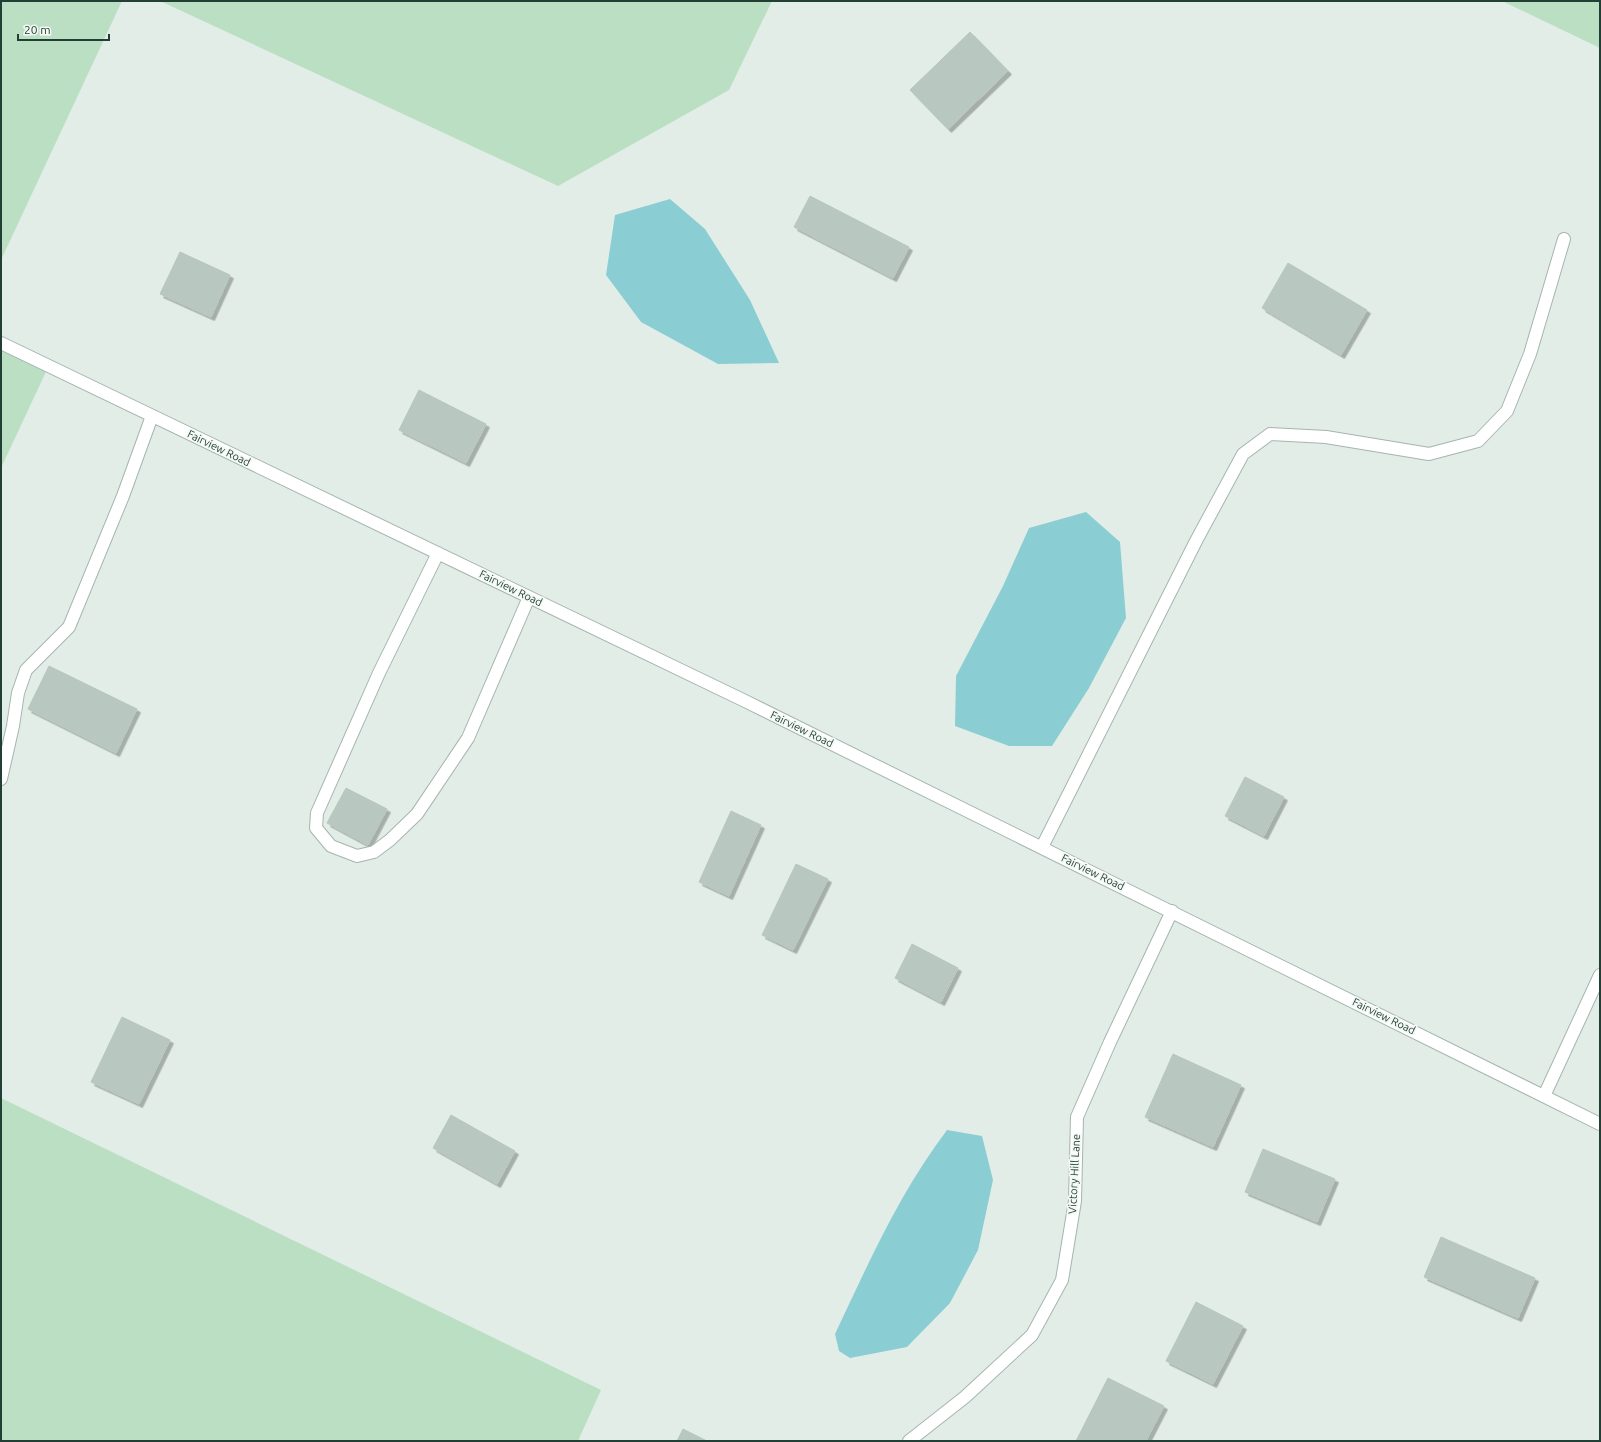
<svg xmlns="http://www.w3.org/2000/svg" width="1601" height="1442" viewBox="0 0 1601 1442" font-family="Ubuntu,sans-serif">
  <style>
    .green { fill: #bbdfc2 }
    .water { fill: #8aced3 }
    .building { fill: #b8c8c0; stroke: #b5c7be; filter: url(#shadow) }
    .lines { fill: none; stroke-linecap: round; stroke-linejoin: round }
    .minor-casing { stroke: #a5b5af; stroke-width: 14 }
    .minor { stroke: #fff; stroke-width: 12 }
    .labels { text-anchor: middle; dominant-baseline: central; stroke-width: 3.5; stroke-linejoin: round; paint-order: stroke }
    .street-label { font-size: 11px; fill: #223f35; stroke: #f4f9f6 }
  </style>
  <defs>
    <filter id="shadow"><feDropShadow dx="3.5" dy="3.5" stdDeviation="0" flood-color="#0004"/></filter>
  </defs>
  <rect width="100%" height="100%" fill="#e3ede8"/>
  <path class="green" d="M 1,1 L 122,1 L 1,260 Z
    M 160,1 L 772,1 L 729,90 L 558,186 Z
    M 1502,1 L 1600,1 L 1600,48 Z
    M 1,339 L 51,361 L 1,468 Z
    M 1,1098 L 601,1390 L 578,1441 L 1,1441 Z"/>
  <path class="water" d="M 670,199 L 705,229 L 750,300 L 779,363 L 718,364 L 641,322 L 606,275 L 615,215 Z
    M 1086,512 L 1120,542 L 1126,618 L 1089,688 L 1052,746 L 1009,746 L 955,726 L 956,676 L 1003,586 L 1029,528 Z
    M 947,1130 L 982,1136 L 993,1180 L 978,1250 L 950,1303 L 907,1347 L 850,1358 L 839,1351 L 835,1334 C 868,1264 900,1192 947,1130 Z"/>
  <path class="building" d="M 970,32 L 1008,71 L 948,129 L 910,90 Z
    M 810,196 L 909,247 L 893,278 L 794,227 Z
    M 180,252 L 230,275 L 211,317 L 160,294 Z
    M 1288,263 L 1367,310 L 1341,355 L 1262,308 Z
    M 419,390 L 486,424 L 466,463 L 399,430 Z
    M 49,666 L 137,709 L 116,753 L 28,709 Z
    M 1245,777 L 1284,797 L 1264,836 L 1225,816 Z
    M 346,788 L 387,809 L 368,845 L 327,823 Z
    M 731,811 L 761,825 L 729,896 L 699,882 Z
    M 796,864 L 828,879 L 793,950 L 762,935 Z
    M 912,944 L 958,968 L 941,1002 L 895,978 Z
    M 122,1017 L 170,1040 L 139,1104 L 91,1082 Z
    M 1173,1054 L 1241,1085 L 1213,1147 L 1145,1117 Z
    M 451,1115 L 515,1151 L 497,1184 L 433,1148 Z
    M 1263,1149 L 1335,1179 L 1317,1222 L 1245,1192 Z
    M 1441,1237 L 1535,1278 L 1518,1318 L 1424,1277 Z
    M 1196,1302 L 1243,1326 L 1213,1384 L 1166,1361 Z
    M 1108,1378 L 1164,1406 L 1146,1441 L 1076,1441 Z
    M 683,1429 L 707,1441 L 677,1441 Z"/>
  <g class="lines">
    <g class="minor-casing">
      <path id="minor" d="M 1,343 L 743,700 L 1600,1124
        M 438,553 L 379,673 L 317,813 L 316,828 L 331,846 L 357,856 L 374,852 L 390,840 L 417,814 L 468,738 L 529,597
        M 1,779 L 13,726 L 18,693 L 26,670 L 69,627 L 123,496 L 152,416
        M 1042,847 L 1196,541 L 1243,454 L 1270,434 L 1326,437 L 1429,454 L 1478,441 L 1507,411 L 1530,354 L 1564,239
        M 1544,1096 L 1600,975
        M 909,1441 L 965,1397 L 1032,1335 L 1062,1280 L 1075,1201 L 1077,1117 L 1110,1042 L 1172,911"/>
    </g>
    <use href="#minor" class="minor"/>
  </g>
  <g class="labels">
    <g class="street-label">
      <text transform="translate(219 448) rotate(26)">Fairview Road</text>
      <text transform="translate(511 588) rotate(26)">Fairview Road</text>
      <text transform="translate(802 729) rotate(26)">Fairview Road</text>
      <text transform="translate(1093 872) rotate(26)">Fairview Road</text>
      <text transform="translate(1384 1016) rotate(26)">Fairview Road</text>
      <text transform="translate(1074 1174) rotate(-87)">Victory Hill Lane</text>
    </g>
  </g>
  <rect width="1601" height="1442" fill="none" stroke="#223f35" stroke-width="4"/>
  <path d="M18 34v6h91v-6" fill="none" stroke="#223f35" stroke-width="2"/>
  <text x="24" y="34" font-size="12" fill="#223f35" stroke="#f4f9f6" stroke-width="3" paint-order="stroke">20 m</text>
</svg>
